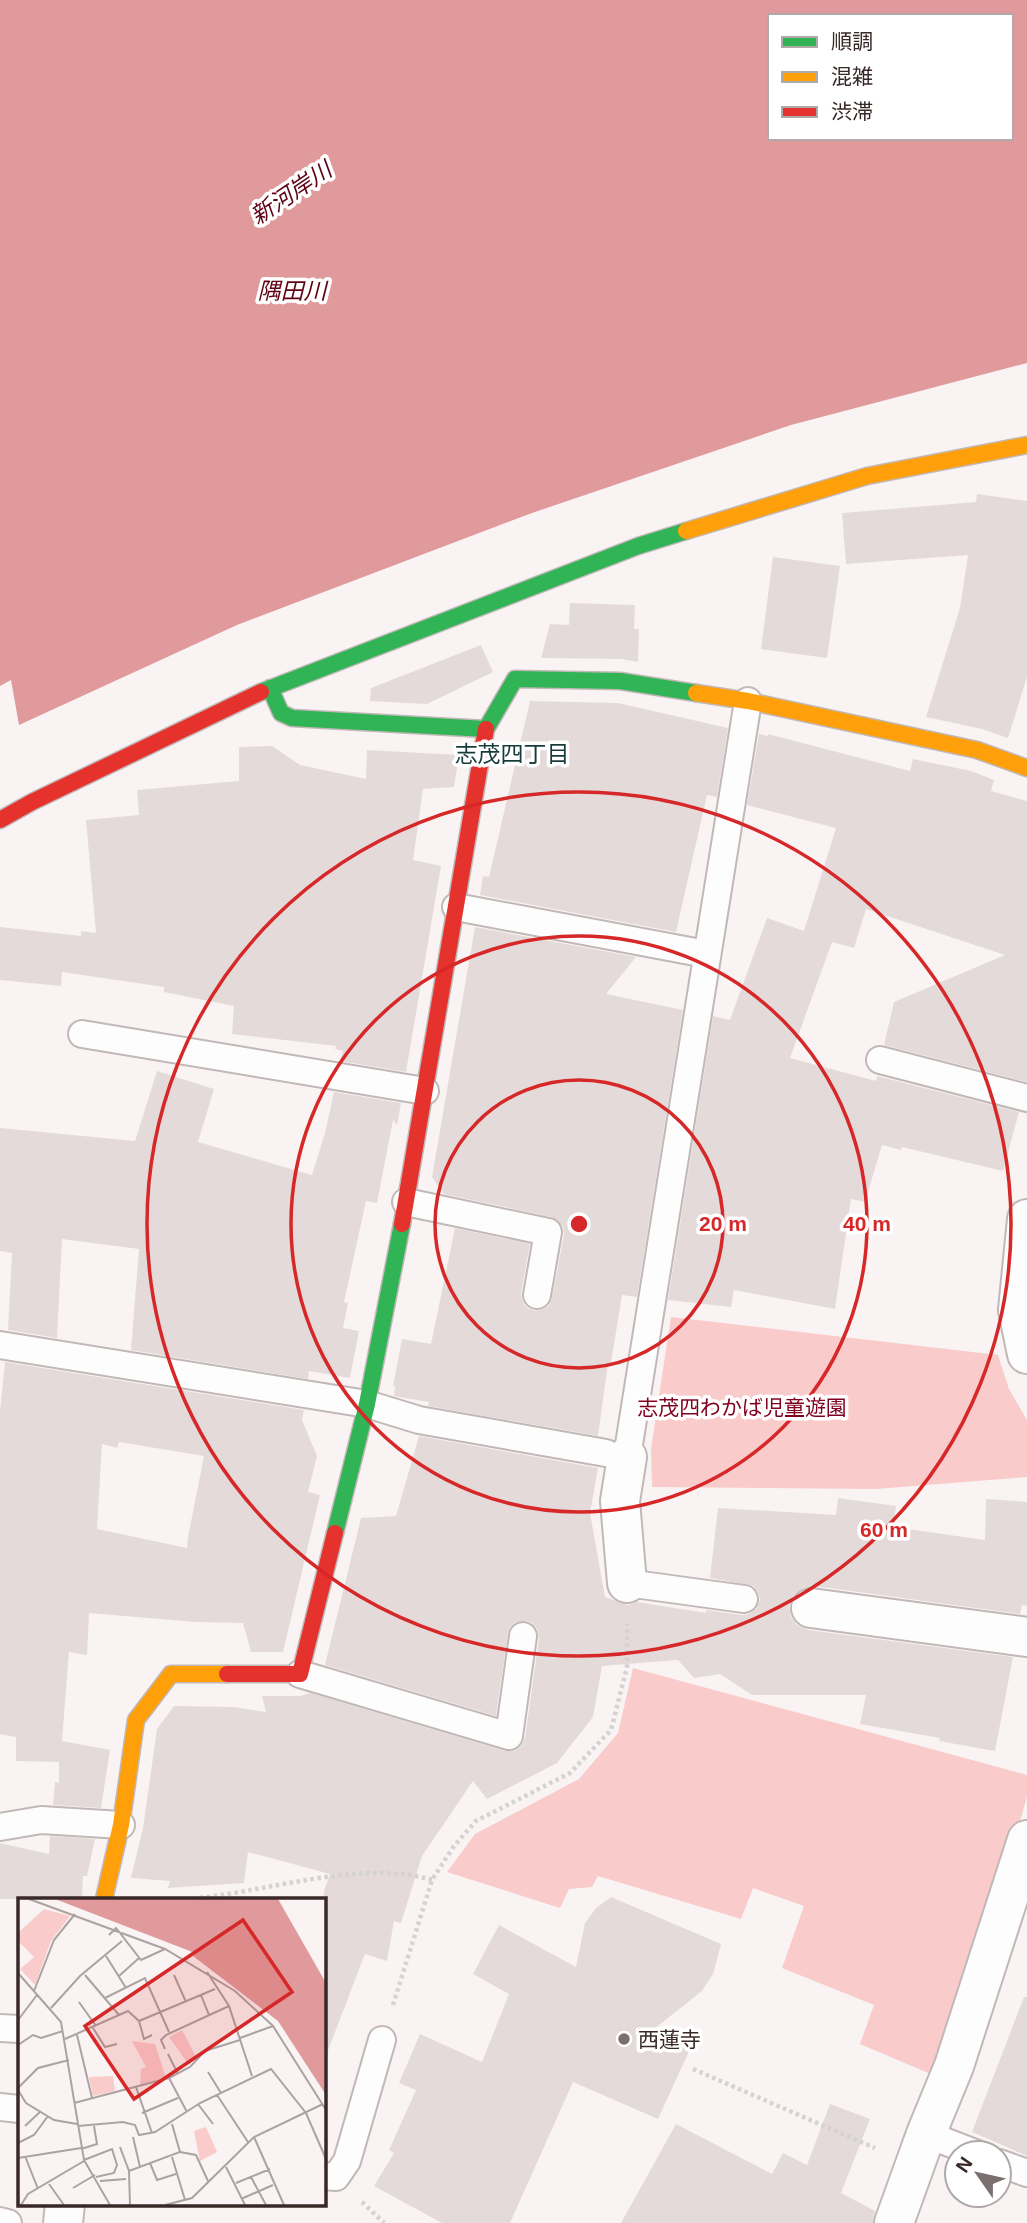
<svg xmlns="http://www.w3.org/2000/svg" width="1027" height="2223" viewBox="0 0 1027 2223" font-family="Arial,'Noto Sans JP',sans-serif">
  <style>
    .green { fill: #facbcb }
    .water { fill: #e09a9c; fill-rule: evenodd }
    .building { fill: #e5dada; fill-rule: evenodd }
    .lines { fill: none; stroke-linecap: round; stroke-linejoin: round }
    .lane-casing { stroke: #c1b8b7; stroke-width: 30 }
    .street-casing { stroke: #c1b8b7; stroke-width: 42 }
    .fast-casing { stroke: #c1b8b7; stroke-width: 19 }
    .slow-casing { stroke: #c1b8b7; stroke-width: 19 }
    .jam-casing { stroke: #c1b8b7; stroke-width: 19 }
    .path { stroke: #d5d2d2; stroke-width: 4.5; stroke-dasharray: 3.5 3.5; stroke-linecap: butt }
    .lane { stroke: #fefdfd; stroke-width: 26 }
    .street { stroke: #fefdfd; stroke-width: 38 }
    .fast { stroke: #30b455; stroke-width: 16 }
    .slow { stroke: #ff9f0a; stroke-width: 16 }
    .jam { stroke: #e5322d; stroke-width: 16 }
    .ring { fill: none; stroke: #d62828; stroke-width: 3.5 }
    .poi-dot { fill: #7c6f6f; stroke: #fff; stroke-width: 2.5 }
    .labels { text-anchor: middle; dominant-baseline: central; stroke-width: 7; stroke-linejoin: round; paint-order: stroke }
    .park-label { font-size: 21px; fill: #80011f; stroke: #fff }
    .poi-label { font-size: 21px; fill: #382828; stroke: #fff; text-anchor: start }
    .water-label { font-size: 23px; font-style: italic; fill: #5f0215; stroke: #fff }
    .neighbourhood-label { font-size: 23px; fill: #173a3b; stroke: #fff }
    .inset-road { fill: none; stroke: #aca2a2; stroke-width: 2 }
    .view { fill: #d62828; fill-opacity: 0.15; stroke: #d62828; stroke-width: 3.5 }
    .inset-edge { fill: none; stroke: #382828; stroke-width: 3.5 }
    .centre { fill: #d62828; stroke: #fff; stroke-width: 3.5 }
    .ring-label { font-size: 21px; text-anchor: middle; font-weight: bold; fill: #d62828; stroke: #fff; stroke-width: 7; stroke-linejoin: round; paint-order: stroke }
  </style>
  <rect width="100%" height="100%" fill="#f9f4f3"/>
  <path class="green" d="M 671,1317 L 998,1355 L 1009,1389 L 1027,1420 L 1027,1477 L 876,1489 L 652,1487 L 651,1449 Z
    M 633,1668 L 1027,1775 L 1027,1797 L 970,1992 L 933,2075 L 860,2044 L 874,2005 L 782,1968 L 804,1906 L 753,1888 L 741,1919 L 598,1876 L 592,1887 L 569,1889 L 560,1908 L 447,1872 L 475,1834 L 579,1779 L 618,1733 Z"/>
  <path class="water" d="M 0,0 L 1027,0 L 1027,363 L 791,425 L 532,513 L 237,625 L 19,725 L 11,680 L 0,686 ZM 770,16 L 1011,16 L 1011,138 L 770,138 Z"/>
  <path class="building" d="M 977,494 L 1027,501 L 1027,677 L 1008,738 L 982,729 L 926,717 L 960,608 L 968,555 L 846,564 L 842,513 L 976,502 Z
    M 773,557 L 840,566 L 827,658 L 761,649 Z
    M 570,603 L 635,605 L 634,629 L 639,629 L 638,662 L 621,659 L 541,658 L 550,624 L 569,625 Z
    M 481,645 L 493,672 L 427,704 L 370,701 L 371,688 Z
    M 530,701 L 618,703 L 728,728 L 717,797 L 707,795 L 676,932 L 480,895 L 483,876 L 489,877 Z
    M 759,734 L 768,736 L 768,734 L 910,771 L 913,759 L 971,771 L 994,780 L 991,791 L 1027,801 L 1027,1082 L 884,1045 L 894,1002 L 1005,955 L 866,909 L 854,948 L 832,942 L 790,1058 L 876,1081 L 877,1076 L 1019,1112 L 1003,1171 L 902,1147 L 901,1150 L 882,1145 L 865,1202 L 851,1199 L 835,1309 L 734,1290 L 731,1307 L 668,1300 L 713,1016 L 730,1020 L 767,918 L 804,931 L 836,828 L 747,805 Z
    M 272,746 L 300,765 L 366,779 L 367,750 L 459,755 L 454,787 L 423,789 L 413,860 L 441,866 L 406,1072 L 340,1061 L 343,1051 L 335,1049 L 336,1046 L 232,1034 L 234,1006 L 164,992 L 164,987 L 62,972 L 61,986 L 0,980 L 0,927 L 81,936 L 81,931 L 96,933 L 86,820 L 139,815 L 137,790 L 239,781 L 239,747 Z
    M 475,927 L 636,957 L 606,994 L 683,1010 L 637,1297 L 622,1295 L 611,1363 L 608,1363 L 598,1436 L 428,1406 L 429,1402 L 394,1396 L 395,1386 L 393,1386 L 402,1339 L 431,1344 L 455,1228 L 530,1244 L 521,1293 L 522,1300 L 526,1307 L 535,1311 L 543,1309 L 549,1306 L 552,1298 L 564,1235 L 563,1226 L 552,1217 L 444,1194 L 432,1177 Z
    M 157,1071 L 214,1089 L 198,1142 L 312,1175 L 325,1133 L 334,1092 L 401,1103 L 397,1125 L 393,1120 L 377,1203 L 366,1201 L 344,1302 L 348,1303 L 343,1328 L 359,1331 L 350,1378 L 309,1371 L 308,1379 L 131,1350 L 139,1249 L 62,1239 L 57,1338 L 8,1330 L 12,1253 L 0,1251 L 0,1128 L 135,1141 Z
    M 5,1362 L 304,1410 L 302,1420 L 317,1456 L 308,1492 L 320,1495 L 283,1652 L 251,1652 L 243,1623 L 196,1622 L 89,1613 L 87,1655 L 69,1652 L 62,1741 L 110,1750 L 101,1808 L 53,1805 L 55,1782 L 59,1783 L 59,1762 L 16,1761 L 16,1737 L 0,1734 L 0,1412 ZM 119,1442 L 204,1456 L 188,1537 L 187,1548 L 97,1529 L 102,1444 L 117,1448 Z
    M 419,1436 L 598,1468 L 590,1513 L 605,1597 L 628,1605 L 637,1602 L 706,1613 L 706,1610 L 742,1615 L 749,1614 L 756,1609 L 760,1600 L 758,1592 L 753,1586 L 710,1578 L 718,1508 L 836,1515 L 838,1498 L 896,1506 L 893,1527 L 985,1540 L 986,1499 L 1027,1502 L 1027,1606 L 1022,1605 L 1020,1614 L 814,1586 L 803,1588 L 794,1594 L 789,1606 L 791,1617 L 797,1625 L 808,1630 L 1013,1657 L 995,1751 L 939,1741 L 940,1738 L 860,1724 L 866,1695 L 752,1695 L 720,1674 L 694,1678 L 678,1660 L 602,1666 L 593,1717 L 557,1763 L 487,1799 L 473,1781 L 422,1856 L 401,1923 L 394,1921 L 387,1961 L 365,1954 L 327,2053 L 324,2053 L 324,1891 L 330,1874 L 248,1852 L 244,1883 L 168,1888 L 170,1881 L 131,1878 L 143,1828 L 157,1729 L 174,1706 L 233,1707 L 266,1712 L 262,1696 L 300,1696 L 310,1693 L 505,1751 L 514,1751 L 521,1746 L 525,1738 L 539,1638 L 537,1629 L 532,1623 L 526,1621 L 516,1622 L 510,1627 L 508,1633 L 496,1716 L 325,1665 L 361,1518 L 396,1516 Z
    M 50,1836 L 95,1839 L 87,1876 L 83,1876 L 82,1899 L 0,1899 L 0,1843 L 49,1854 Z
    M 611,1897 L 721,1944 L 713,1974 L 702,1991 L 654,2029 L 692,2045 L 658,2119 L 573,2082 L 510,2223 L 442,2223 L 374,2186 L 394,2153 L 389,2150 L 416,2090 L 399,2083 L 420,2034 L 482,2062 L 509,1994 L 473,1974 L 499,1925 L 576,1967 L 585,1923 L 596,1908 Z
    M 1024,1997 L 1027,1997 L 1027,2156 L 972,2132 Z
    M 830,2104 L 870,2119 L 841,2193 L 875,2211 L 873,2223 L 621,2223 L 676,2124 L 772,2174 L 783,2153 L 807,2165 Z"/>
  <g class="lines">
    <g class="lane-casing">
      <path id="lane" d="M 456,907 L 706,954
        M 82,1034 L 425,1091
        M 880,1060 L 1027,1098
        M 406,1202 L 548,1232 L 537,1295
        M 0,1345 L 367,1404 L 419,1420 L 606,1453
        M 627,1457 L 748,701
        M 627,1583 L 744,1599
        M 300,1674 L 509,1736 L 523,1636
        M 0,1827 L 41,1820 L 121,1825
        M 0,2028 L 19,2029
        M 0,2107 L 19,2109
        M 926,2134 L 975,2153
        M 999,2163 L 1027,2173
        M 324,2176 L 336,2177 L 347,2161 L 382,2040
        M 0,2221 L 8,2223"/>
    </g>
    <g class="street-casing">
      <path id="street" d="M 1027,1219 L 1018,1310 L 1027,1354
        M 627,1583 L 620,1501 L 627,1457
        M 811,1608 L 1027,1637
        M 63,2223 L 65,2204
        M 894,2223 L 926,2134 L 954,2066 L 1027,1840"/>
    </g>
    <g class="fast-casing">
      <path id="fast" d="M 270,688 L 281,713 L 292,718 L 486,729 L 515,679 L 620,681 L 696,693
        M 261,692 L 638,546 L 686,531
        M 335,1533 L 367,1404 L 402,1224"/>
    </g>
    <g class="slow-casing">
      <path id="slow" d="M 686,531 L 867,476 L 1027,445
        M 696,693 L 748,701 L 977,750 L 1027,768
        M 104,1899 L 121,1825 L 136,1720 L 171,1674 L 227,1674"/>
    </g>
    <g class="jam-casing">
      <path id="jam" d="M 0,820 L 32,802 L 261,692
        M 402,1224 L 486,729
        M 227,1674 L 300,1674 L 335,1533"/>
    </g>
    <path class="path" d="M 186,1899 C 261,1894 361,1858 432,1880
      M 393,2005 L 432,1880 L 454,1846 L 476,1821 L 570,1773 L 611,1730 L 627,1667 L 627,1624
      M 693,2069 L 875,2148
      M 362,2202 L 384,2223"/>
    <use href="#lane" class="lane"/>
    <use href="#street" class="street"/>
    <use href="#fast" class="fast"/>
    <use href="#slow" class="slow"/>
    <use href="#jam" class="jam"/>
  </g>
  <g class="ring">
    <circle cx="579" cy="1224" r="144"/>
    <circle cx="579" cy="1224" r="288"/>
    <circle cx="579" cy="1224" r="432"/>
  </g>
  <circle class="poi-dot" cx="624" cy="2039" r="7"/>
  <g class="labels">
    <g class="park-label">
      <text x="742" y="1407">志茂四わかば児童遊園</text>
    </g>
    <g class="poi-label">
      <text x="638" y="2039">西蓮寺</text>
    </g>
    <g class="water-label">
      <text transform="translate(291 193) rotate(-34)">新河岸川</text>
      <text x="292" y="291">隅田川</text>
    </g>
    <g class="neighbourhood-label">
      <text x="512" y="754">志茂四丁目</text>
    </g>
  </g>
  <g transform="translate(18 1898)">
    <rect width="308" height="308" fill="#f9f4f3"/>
    <path d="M 26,11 L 52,18 L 33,43 L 17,87 L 2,71 L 16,59 L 0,43 L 0,35 ZM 164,132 L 177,157 L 171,167 L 151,139 ZM 114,143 L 137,146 L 148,180 L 122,187 L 123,171 L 128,169 ZM 95,178 L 97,193 L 75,198 L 71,179 ZM 188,229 L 199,254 L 182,263 L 176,233 Z" fill="#facbcb"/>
    <path d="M 37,1 L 260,1 L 308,85 L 308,197 L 260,123 L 175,58 L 177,55 Z" fill="#e09a9c"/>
    <path class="inset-road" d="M 11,1 L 147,51 L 217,93 L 255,128 L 308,212M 91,37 L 98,30 L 123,62 L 147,51M 88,58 L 108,90M 189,74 L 211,108 L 234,178M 0,75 L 43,124 L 66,262 L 92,307M 67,77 L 101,117M 156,77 L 168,104M 101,78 L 121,60M 16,93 L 36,42 L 57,16M 183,97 L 191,117M 87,100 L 127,80 L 151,134M 61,104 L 78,128M 33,110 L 62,78 L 104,43M 0,122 L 19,97M 121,123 L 126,141 L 134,137M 75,130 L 87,149 L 99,146M 59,137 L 74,200M 222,140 L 255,128M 47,141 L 110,113 L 121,123 L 197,91M 0,147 L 15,137 L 23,140 L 45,133M 147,151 L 143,142 L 148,137 L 211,108M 150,156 L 160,176M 190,174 L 203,195M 151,180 L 169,214M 118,189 L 134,235M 0,190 L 20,170 L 51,162M 0,192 L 8,205 L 36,222 L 59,226M 199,197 L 230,244M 56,205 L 151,180 L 172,169 L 187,153 L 222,142M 180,206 L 195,226M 124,215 L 160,200M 7,228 L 23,213M 60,228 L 105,224 L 117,227 L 121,237 L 137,234 L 182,205 L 253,171 L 288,215 L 308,261M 115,239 L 122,269M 236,239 L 266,307M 0,245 L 16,237 L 30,218M 102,249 L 111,273M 63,251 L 79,246 L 76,228M 162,254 L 178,257 L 190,283M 7,258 L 20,291M 154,259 L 167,302M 0,260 L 63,250M 66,262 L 94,251 L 99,267 L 96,275 L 78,279M 132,265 L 139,282 L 158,276M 208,269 L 227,307M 233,279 L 248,307M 82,283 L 108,281M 218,285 L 252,271M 31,286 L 46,307M 55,290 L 77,277M 223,301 L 255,287M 3,307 L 10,296 L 66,263M 112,307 L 111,273 L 162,254 L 154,226M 147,307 L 174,300 L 236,239 L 305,206"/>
    <path class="view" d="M 225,22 L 274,94 L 116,201 L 67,128 Z"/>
    <rect width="308" height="308" class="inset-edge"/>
  </g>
  <circle cx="579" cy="1224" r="10" class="centre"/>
  <g class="ring-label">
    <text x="723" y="1231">20 m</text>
    <text x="867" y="1231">40 m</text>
    <text x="884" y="1537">60 m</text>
  </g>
  <rect x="768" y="14" width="245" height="126" fill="#ffffff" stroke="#afa9a9" stroke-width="2"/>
  <rect x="782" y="37" width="35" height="10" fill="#30b455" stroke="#afa9a9" stroke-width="2"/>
  <text x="831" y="49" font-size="21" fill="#382828">順調</text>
  <rect x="782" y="72" width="35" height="10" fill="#ff9f0a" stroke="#afa9a9" stroke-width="2"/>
  <text x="831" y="84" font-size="21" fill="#382828">混雑</text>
  <rect x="782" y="107" width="35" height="10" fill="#e5322d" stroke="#afa9a9" stroke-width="2"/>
  <text x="831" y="119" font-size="21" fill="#382828">渋滞</text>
  <g transform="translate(978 2174) rotate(304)"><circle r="33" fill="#ffffff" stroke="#afa9a9" stroke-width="2"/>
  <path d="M0-5L12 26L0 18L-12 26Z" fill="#7c6f6f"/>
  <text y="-10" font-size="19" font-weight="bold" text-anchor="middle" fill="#382828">N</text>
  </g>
</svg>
